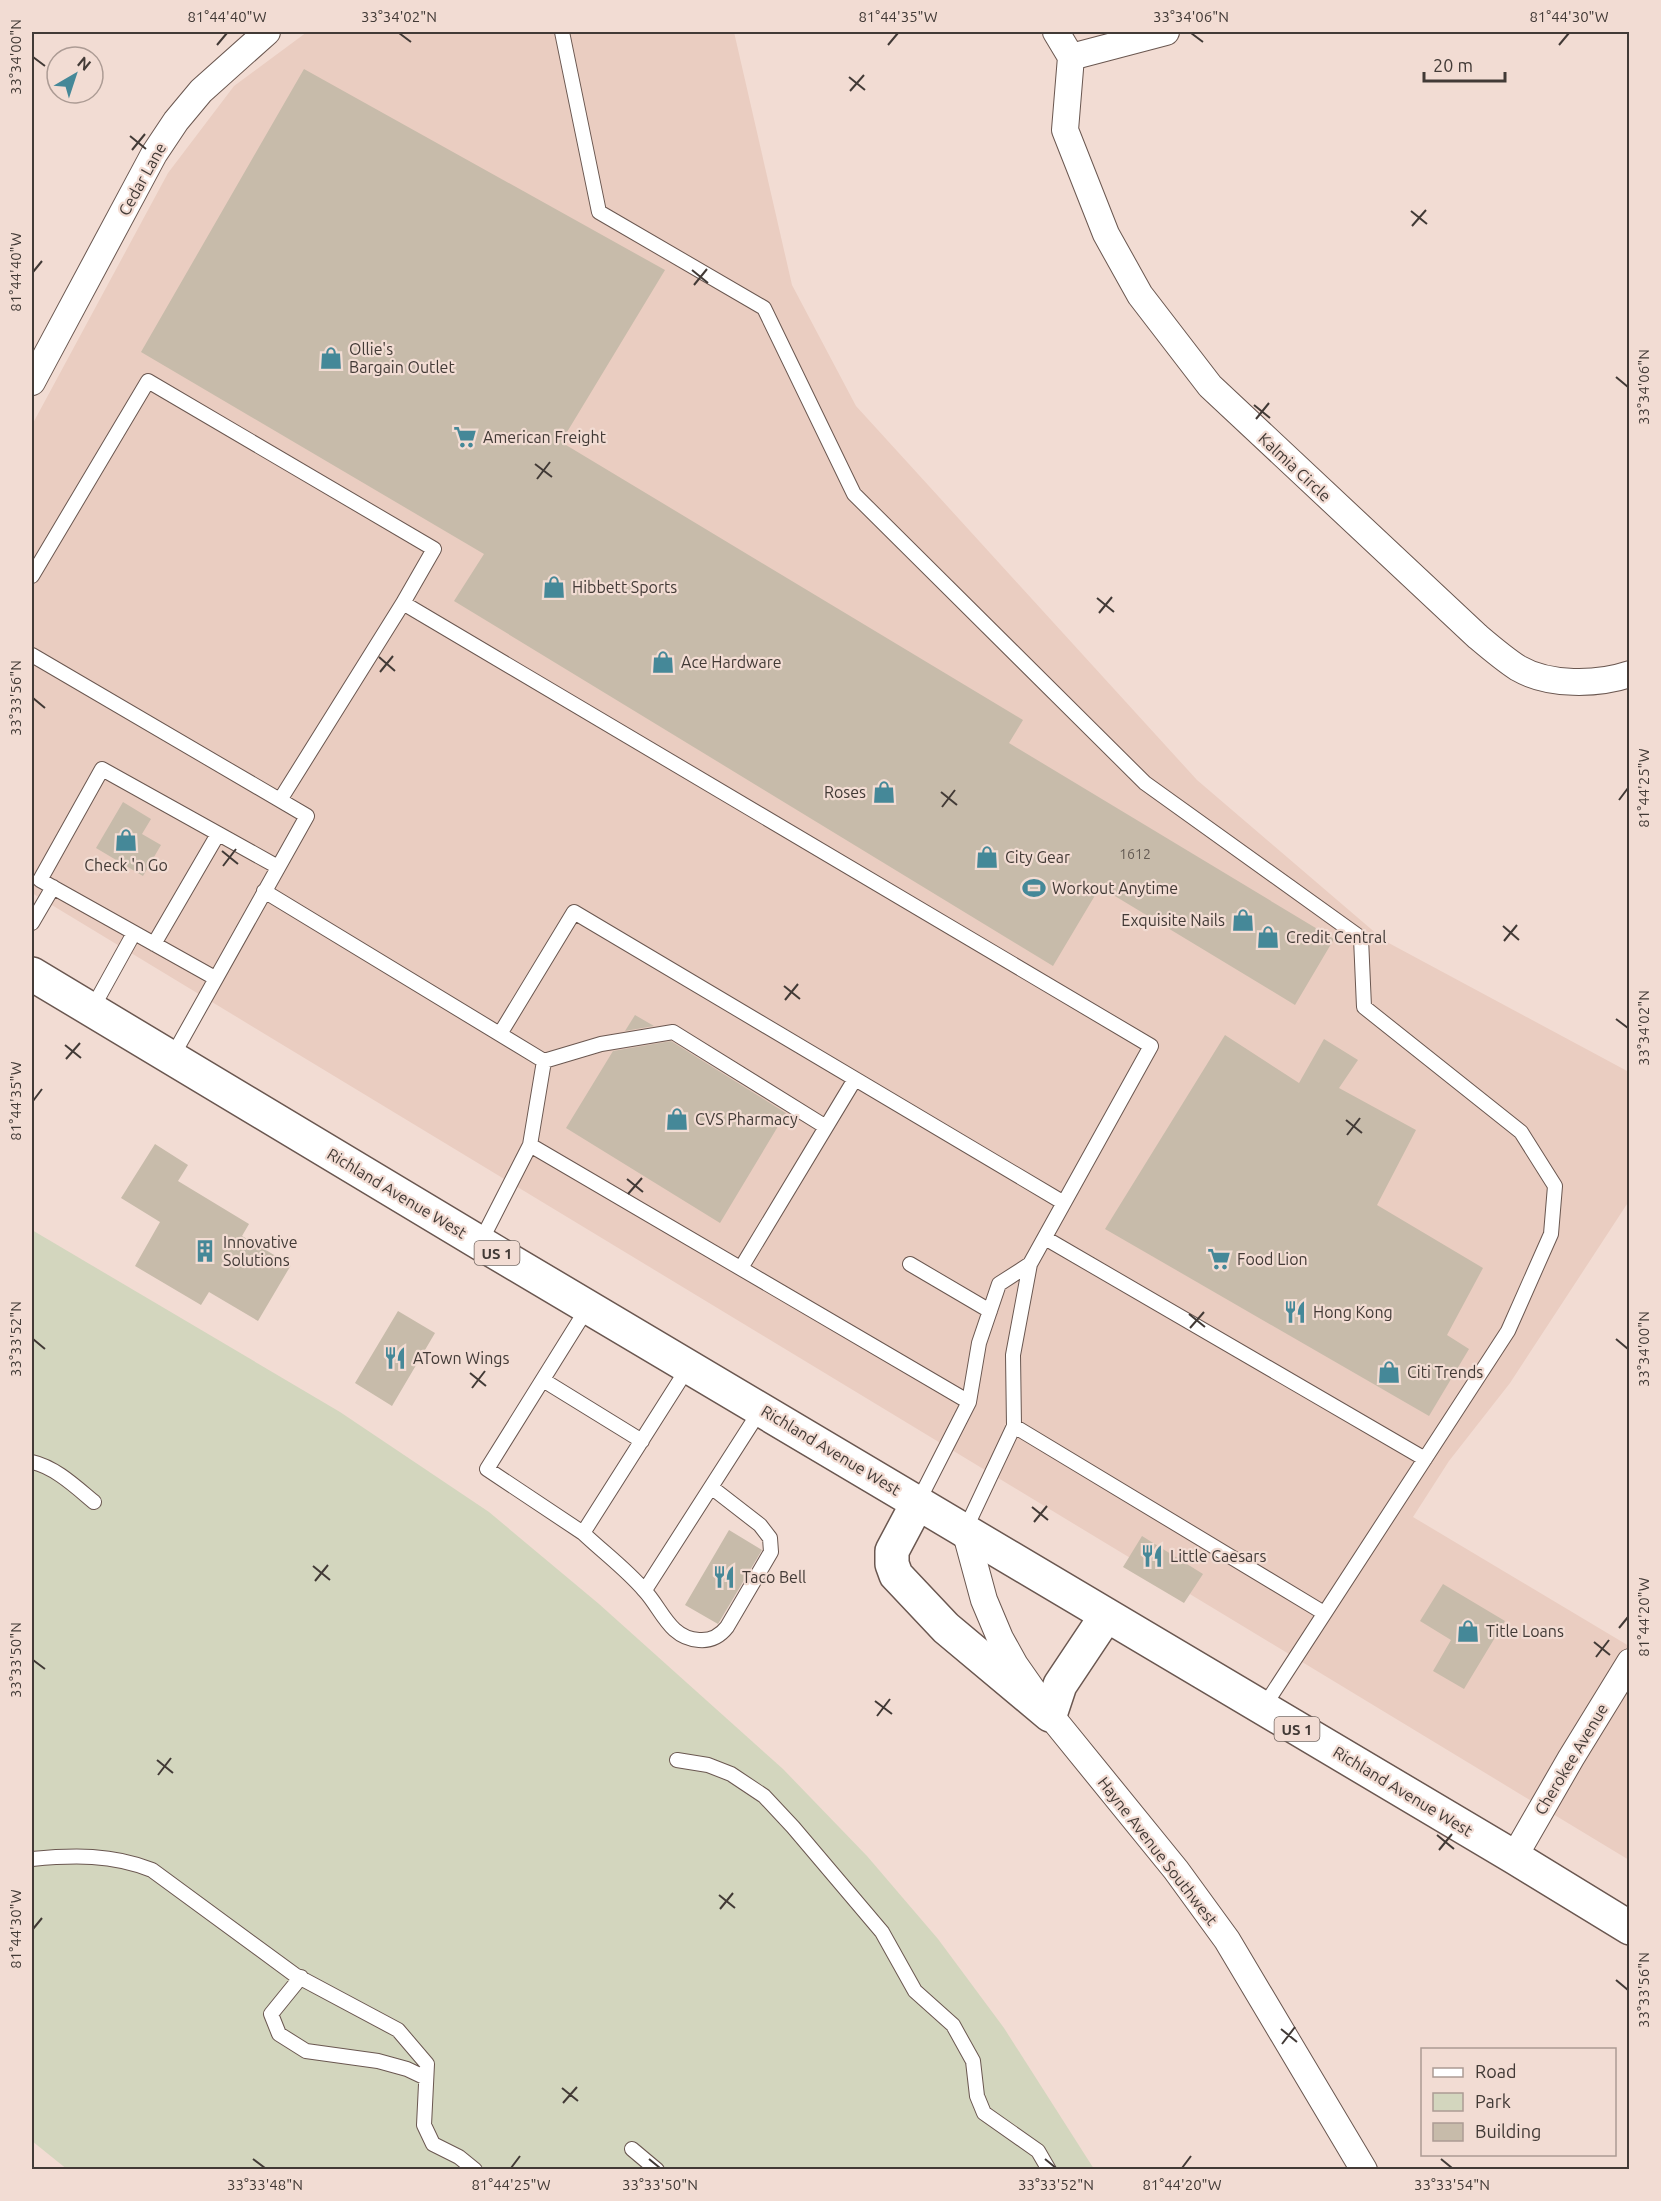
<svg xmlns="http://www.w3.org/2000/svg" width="1661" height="2201" viewBox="0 0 1661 2201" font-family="Ubuntu,sans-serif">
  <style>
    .built { fill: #eacdc1 }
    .green { fill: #d3d6be }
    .building { fill: #c7bbaa }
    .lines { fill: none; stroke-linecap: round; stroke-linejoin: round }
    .lane-casing { stroke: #6a5750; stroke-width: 16 }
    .street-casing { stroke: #6a5750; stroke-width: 28 }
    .primary-casing { stroke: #6a5750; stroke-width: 36 }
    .lane { stroke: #fff; stroke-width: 14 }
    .street { stroke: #fff; stroke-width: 26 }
    .primary { stroke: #fff; stroke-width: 33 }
    .ticks { fill: none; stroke: #423a36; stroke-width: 2 }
    .labels { text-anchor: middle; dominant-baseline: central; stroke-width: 4.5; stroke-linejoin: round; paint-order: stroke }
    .number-label { font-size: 14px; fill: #635a53 }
    .shield { fill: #f2dcd3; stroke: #776b65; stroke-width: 1.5 }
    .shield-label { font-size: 15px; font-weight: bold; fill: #423a36 }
    .street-label { font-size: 16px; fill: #423a36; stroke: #f2dcd3 }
    .poi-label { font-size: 16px; fill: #423a36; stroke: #f2dcd3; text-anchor: start }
    .neatline { fill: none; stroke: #423a36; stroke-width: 2 }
    .ticks-label { font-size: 15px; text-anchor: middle; fill: #423a36 }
  </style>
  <rect width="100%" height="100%" fill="#f2dcd3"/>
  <path class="built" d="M 307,32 L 734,32 L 792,285 L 856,406 L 1197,780 L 1385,941 L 1629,1072 L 1629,1201 L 1510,1383 L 1449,1461 L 1413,1517 L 1629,1646 L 1629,1860 L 32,893 L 32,425 L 168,173 L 234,86 Z"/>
  <path class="green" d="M 32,1230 L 340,1412 L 489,1512 L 599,1604 L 783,1769 L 867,1856 L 938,1939 L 1004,2028 L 1094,2169 L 68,2170 L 32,2141 Z"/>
  <path class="building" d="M 304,69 L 665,270 L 561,442 L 1023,720 L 1009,743 L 1334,939 L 1295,1005 L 1100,887 L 1053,966 L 454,601 L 484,554 L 141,352 Z
    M 123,802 L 151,819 L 142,834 L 161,845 L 143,876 L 96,848 Z
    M 635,1015 L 654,1026 L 625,1031 Z
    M 1225,1035 L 1299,1083 L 1324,1039 L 1358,1060 L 1339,1088 L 1416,1130 L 1377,1205 L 1483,1268 L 1447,1335 L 1469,1349 L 1429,1416 L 1105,1229 Z
    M 671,1041 L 786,1113 L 720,1223 L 566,1128 L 613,1051 Z
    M 155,1144 L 188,1165 L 178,1181 L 249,1224 L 242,1236 L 291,1265 L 258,1321 L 209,1292 L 201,1305 L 135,1266 L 160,1222 L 121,1198 Z
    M 398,1311 L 435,1333 L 392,1406 L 355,1383 Z
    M 729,1530 L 762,1550 L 718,1624 L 685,1605 Z
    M 1142,1536 L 1203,1574 L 1184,1603 L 1123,1567 Z
    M 1443,1584 L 1505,1621 L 1464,1689 L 1433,1671 L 1451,1640 L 1420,1621 Z"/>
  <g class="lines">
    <g class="lane-casing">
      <path id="lane" d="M 562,32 L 599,212 L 764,308 L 854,494 L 1145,783 L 1361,938 L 1364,1007 L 1521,1132 L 1555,1186 L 1551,1234 L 1508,1331 L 1263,1708
        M 32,576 L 148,381 L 434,549 L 403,603
        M 32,655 L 307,816 L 172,1057
        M 280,800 L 403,603 L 1151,1046 L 1030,1264 L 1013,1355 L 1014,1426 L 965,1530
        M 264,891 L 544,1061 L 530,1145
        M 32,923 L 53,887
        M 154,944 L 218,834
        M 215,978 L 40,880 L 102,769 L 278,867
        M 92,1009 L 134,933
        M 500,1034 L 574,912 L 1064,1203
        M 544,1061 L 601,1044 L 673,1032 L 826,1127
        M 1045,1238 L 1425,1459
        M 480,1243 L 530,1145 L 969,1402
        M 910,1264 L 990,1311
        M 741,1268 L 855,1079
        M 588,1307 L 487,1469 L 583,1533 L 689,1366
        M 543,1380 L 642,1441
        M 1014,1426 L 1324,1613
        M 32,1462 C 55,1467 76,1487 94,1502
        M 918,1502 L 969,1402 L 979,1343 L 999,1284 L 1030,1264
        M 583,1533 C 603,1552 626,1569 644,1590 C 662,1609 669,1638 699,1640 C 711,1641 720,1636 727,1627 L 771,1552 L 770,1538 L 760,1525 L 711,1487
        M 645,1590 L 761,1409
        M 677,1760 L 708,1765 L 731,1774 L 764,1796 L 793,1827 L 882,1932 L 915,1991 L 953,2025 L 973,2061 L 977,2096 L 984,2113 L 1038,2151 L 1049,2170
        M 32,1859 C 73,1855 112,1854 152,1870 L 295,1975 L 398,2030 L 427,2064 L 424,2125 L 433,2144 L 459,2157 L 475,2170
        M 301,1977 L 271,2014 L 279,2034 L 306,2051 L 378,2061 L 407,2069 L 426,2078
        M 632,2149 L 657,2170"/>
    </g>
    <g class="street-casing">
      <path id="street" d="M 1056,32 L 1071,57
        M 1166,32 L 1071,57 L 1065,130 L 1106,234 L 1140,295 L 1210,386 L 1477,636 C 1490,647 1504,659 1518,668 C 1549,686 1597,685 1630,674
        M 32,382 L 154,154 L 176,121 L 201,91 L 267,32
        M 965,1530 L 984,1600 L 1000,1638 L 1015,1665 L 1050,1715 L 1176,1870 L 1227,1940 L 1364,2170
        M 1514,1857 L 1571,1758 L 1630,1662"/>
    </g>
    <g class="primary-casing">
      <path id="primary" d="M 32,974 L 480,1243 L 1514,1857 L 1630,1928
        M 918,1502 L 892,1551 L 892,1564 L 896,1575 L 946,1628 L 1050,1715 L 1060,1685 L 1106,1616"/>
    </g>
    <use href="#lane" class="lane"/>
    <use href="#street" class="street"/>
    <use href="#primary" class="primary"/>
  </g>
  <path class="ticks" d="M 399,33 L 411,42M 1191,33 L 1203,42M 217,45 L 227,33M 888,45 L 898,33M 1559,45 L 1569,33M 33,57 L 45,66M 849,77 L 865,90M 850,91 L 864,75M 130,136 L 146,149M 132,150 L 145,134M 1411,211 L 1427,224M 1412,226 L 1426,210M 692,270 L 708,283M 33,272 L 42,261M 694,285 L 707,269M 1616,377 L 1628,387M 1254,405 L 1270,418M 1256,419 L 1269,403M 535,464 L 552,477M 537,479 L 550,462M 1097,598 L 1114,612M 1099,613 L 1112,597M 379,657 L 395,671M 380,672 L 393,656M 33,698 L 45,708M 941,792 L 957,805M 1619,800 L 1628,788M 942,807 L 955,790M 222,851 L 238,864M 223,866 L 236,849M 1503,926 L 1519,940M 1504,941 L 1517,925M 784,986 L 800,999M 785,1000 L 798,984M 1616,1019 L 1628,1028M 65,1045 L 81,1058M 66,1059 L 80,1043M 33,1101 L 42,1089M 1346,1120 L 1362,1133M 1347,1135 L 1360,1118M 627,1179 L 643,1192M 628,1194 L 642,1178M 1189,1314 L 1205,1327M 1190,1328 L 1204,1312M 33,1339 L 45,1349M 1616,1339 L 1628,1349M 470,1373 L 486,1386M 472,1388 L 485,1371M 1032,1507 L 1048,1520M 1034,1522 L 1047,1506M 313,1566 L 330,1580M 315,1581 L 328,1565M 1619,1628 L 1628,1617M 1594,1642 L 1610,1655M 1596,1657 L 1609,1640M 33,1660 L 45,1669M 875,1701 L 892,1714M 877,1716 L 890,1699M 157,1760 L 173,1773M 158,1775 L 171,1758M 1437,1835 L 1454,1849M 1439,1850 L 1452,1834M 719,1895 L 735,1908M 720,1909 L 733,1893M 33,1929 L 42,1918M 1616,1980 L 1628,1990M 1281,2029 L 1297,2042M 1282,2044 L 1295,2027M 562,2088 L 578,2101M 563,2103 L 577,2087M 253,2159 L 265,2168M 649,2159 L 660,2168M 1045,2159 L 1056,2168M 1441,2159 L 1452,2168M 511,2168 L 520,2156M 1182,2168 L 1191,2156"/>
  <defs>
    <g id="shop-bare" transform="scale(1.8)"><path d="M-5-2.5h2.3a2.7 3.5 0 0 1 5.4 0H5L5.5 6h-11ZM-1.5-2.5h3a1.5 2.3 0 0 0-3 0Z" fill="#458898" stroke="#f2dcd3" stroke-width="2.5" paint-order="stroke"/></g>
    <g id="supermarket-bare" transform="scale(1.8)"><path d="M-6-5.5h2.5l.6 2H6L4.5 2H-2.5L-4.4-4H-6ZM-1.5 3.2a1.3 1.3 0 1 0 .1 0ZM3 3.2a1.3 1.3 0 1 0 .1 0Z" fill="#458898" stroke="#f2dcd3" stroke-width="2.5" paint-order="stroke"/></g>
    <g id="stadium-bare" transform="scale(1.8)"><path d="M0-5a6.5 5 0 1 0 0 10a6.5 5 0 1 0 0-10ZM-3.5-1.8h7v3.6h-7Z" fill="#458898" stroke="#f2dcd3" stroke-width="2.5" paint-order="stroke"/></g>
    <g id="building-bare" transform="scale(1.8)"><path d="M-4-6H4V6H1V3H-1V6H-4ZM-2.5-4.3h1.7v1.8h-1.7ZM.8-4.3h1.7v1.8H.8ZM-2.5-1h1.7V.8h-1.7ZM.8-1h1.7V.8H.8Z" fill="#458898" stroke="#f2dcd3" stroke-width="2.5" paint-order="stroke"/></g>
    <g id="restaurant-bare" transform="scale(1.8)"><path d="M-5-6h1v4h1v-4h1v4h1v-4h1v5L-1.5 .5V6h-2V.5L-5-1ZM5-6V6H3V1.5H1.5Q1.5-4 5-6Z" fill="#458898" stroke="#f2dcd3" stroke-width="2.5" paint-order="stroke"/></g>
  </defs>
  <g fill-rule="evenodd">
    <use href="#shop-bare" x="331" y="358"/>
    <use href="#supermarket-bare" x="465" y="437"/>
    <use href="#shop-bare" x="554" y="587"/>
    <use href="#shop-bare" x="663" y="662"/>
    <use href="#shop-bare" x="884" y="792"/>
    <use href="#shop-bare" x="126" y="840"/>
    <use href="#shop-bare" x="987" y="857"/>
    <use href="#stadium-bare" x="1034" y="888"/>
    <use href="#shop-bare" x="1243" y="920"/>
    <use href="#shop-bare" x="1268" y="937"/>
    <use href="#shop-bare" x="677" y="1119"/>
    <use href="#building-bare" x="205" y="1251"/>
    <use href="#supermarket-bare" x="1219" y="1259"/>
    <use href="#restaurant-bare" x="1295" y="1312"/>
    <use href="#restaurant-bare" x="395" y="1358"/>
    <use href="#shop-bare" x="1389" y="1372"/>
    <use href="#restaurant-bare" x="1152" y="1556"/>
    <use href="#restaurant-bare" x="724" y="1577"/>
    <use href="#shop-bare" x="1468" y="1631"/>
  </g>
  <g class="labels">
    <g class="number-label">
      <text x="1135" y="854">1612</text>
    </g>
    <g class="shield">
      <rect x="474.5" y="1241" width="45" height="24" rx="4.5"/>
      <rect x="1274.5" y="1717" width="45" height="24" rx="4.5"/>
    </g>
    <g class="shield-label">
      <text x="497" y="1253">US 1</text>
      <text x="1297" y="1729">US 1</text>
    </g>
    <g class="street-label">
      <text transform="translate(142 179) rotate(-61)">Cedar Lane</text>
      <text transform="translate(1295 467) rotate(43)">Kalmia Circle</text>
      <text transform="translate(397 1193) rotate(31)">Richland Avenue West</text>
      <text transform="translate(831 1450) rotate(31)">Richland Avenue West</text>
      <text transform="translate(1571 1759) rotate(-59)">Cherokee Avenue</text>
      <text transform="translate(1403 1791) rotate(31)">Richland Avenue West</text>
      <text transform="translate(1158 1851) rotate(52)">Hayne Avenue Southwest</text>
    </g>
    <g class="poi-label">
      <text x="349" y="349">Ollie's<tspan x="349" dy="18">Bargain Outlet</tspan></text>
      <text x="483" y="437">American Freight</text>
      <text x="572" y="587">Hibbett Sports</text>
      <text x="681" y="662">Ace Hardware</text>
      <text x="866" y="792" text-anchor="end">Roses</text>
      <text x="1005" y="857">City Gear</text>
      <text x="126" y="865" text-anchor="middle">Check 'n Go</text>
      <text x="1052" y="888">Workout Anytime</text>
      <text x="1225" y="920" text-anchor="end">Exquisite Nails</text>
      <text x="1286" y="937">Credit Central</text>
      <text x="695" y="1119">CVS Pharmacy</text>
      <text x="223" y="1242">Innovative<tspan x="223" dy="18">Solutions</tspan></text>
      <text x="1237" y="1259">Food Lion</text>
      <text x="1313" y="1312">Hong Kong</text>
      <text x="413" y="1358">ATown Wings</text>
      <text x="1407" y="1372">Citi Trends</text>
      <text x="1170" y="1556">Little Caesars</text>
      <text x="742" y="1577">Taco Bell</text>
      <text x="1486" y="1631">Title Loans</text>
    </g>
  </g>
  <rect width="1661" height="2201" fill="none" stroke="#f2dcd3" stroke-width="66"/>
  <rect x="1421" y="2048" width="195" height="108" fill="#f2dcd3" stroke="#ac9b94" stroke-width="1.5"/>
  <rect x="1433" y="2068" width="30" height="9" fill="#ffffff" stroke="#ac9b94" stroke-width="1.5"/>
  <text x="1475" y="2078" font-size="18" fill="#423a36">Road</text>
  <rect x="1433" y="2093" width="30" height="18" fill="#d3d6be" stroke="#ac9b94" stroke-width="1.5"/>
  <text x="1475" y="2108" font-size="18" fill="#423a36">Park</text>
  <rect x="1433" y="2123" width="30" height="18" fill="#c7bbaa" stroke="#ac9b94" stroke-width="1.5"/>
  <text x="1475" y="2138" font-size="18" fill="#423a36">Building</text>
  <g transform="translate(75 75) rotate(39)"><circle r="28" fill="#f2dcd3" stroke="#ac9b94" stroke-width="1.5"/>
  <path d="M0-4.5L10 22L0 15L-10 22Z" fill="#458898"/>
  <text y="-9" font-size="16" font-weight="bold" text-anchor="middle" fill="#423a36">N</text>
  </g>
  <path d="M1424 72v9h81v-9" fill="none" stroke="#423a36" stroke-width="3"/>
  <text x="1433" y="72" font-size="18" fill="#423a36" stroke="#f2dcd3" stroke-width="4.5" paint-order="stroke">20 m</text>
  <rect x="33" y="33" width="1595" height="2135" class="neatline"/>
  <g class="ticks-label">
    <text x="227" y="22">81°44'40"W</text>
    <text x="399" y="22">33°34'02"N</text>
    <text x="898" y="22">81°44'35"W</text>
    <text x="1191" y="22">33°34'06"N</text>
    <text x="1569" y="22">81°44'30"W</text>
    <text transform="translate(16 57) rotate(-90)" y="5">33°34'00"N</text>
    <text transform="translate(16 272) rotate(-90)" y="5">81°44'40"W</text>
    <text transform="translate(1644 387) rotate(-90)" y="5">33°34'06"N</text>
    <text transform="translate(16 698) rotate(-90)" y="5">33°33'56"N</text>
    <text transform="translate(1644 788) rotate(-90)" y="5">81°44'25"W</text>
    <text transform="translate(1644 1028) rotate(-90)" y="5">33°34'02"N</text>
    <text transform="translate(16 1101) rotate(-90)" y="5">81°44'35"W</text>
    <text transform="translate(16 1339) rotate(-90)" y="5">33°33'52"N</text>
    <text transform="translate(1644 1349) rotate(-90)" y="5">33°34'00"N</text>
    <text transform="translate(1644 1617) rotate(-90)" y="5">81°44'20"W</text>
    <text transform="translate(16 1660) rotate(-90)" y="5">33°33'50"N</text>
    <text transform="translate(16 1929) rotate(-90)" y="5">81°44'30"W</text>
    <text transform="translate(1644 1990) rotate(-90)" y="5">33°33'56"N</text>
    <text x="265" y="2190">33°33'48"N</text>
    <text x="511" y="2190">81°44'25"W</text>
    <text x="660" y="2190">33°33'50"N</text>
    <text x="1056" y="2190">33°33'52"N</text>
    <text x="1182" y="2190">81°44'20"W</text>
    <text x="1452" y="2190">33°33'54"N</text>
  </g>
</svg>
